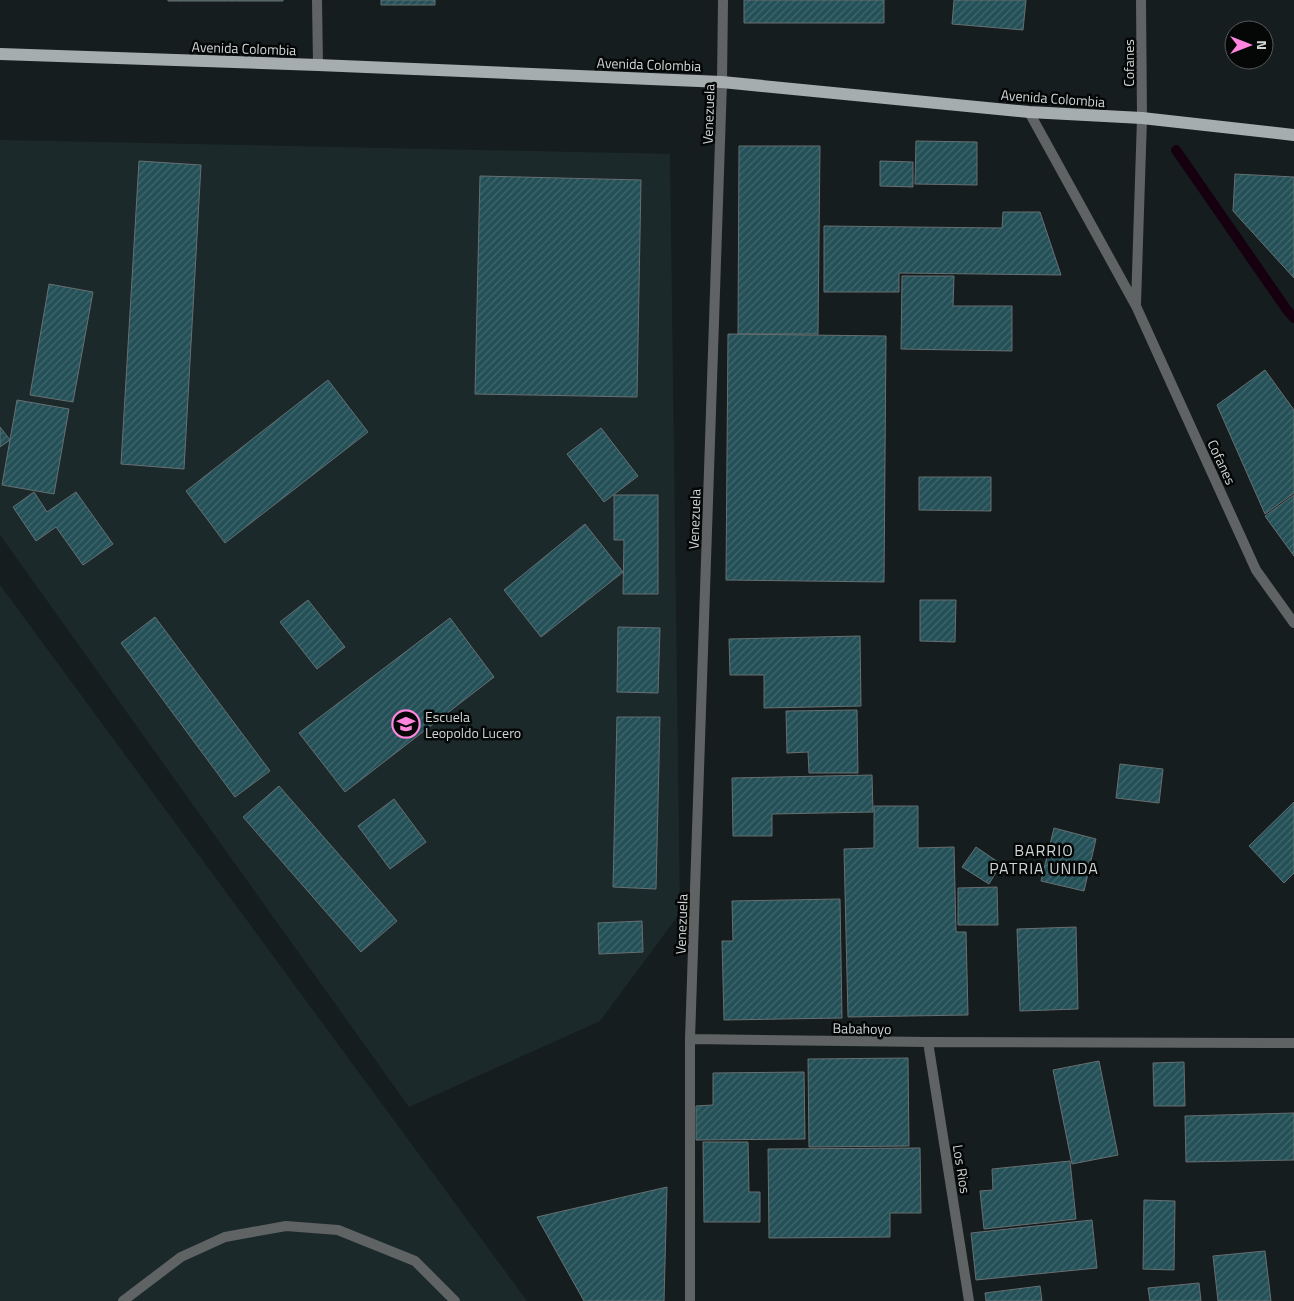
<svg xmlns="http://www.w3.org/2000/svg" width="1294" height="1301" viewBox="0 0 1294 1301" font-family="'Titillium Web',sans-serif">
  <style>
    .built { fill: #1c292b }
    .lines { fill: none; stroke-linecap: round; stroke-linejoin: round }
    .stream { stroke: #160010; stroke-width: 10 }
    .building { fill: url(#building-hatch); stroke: #676f71 }
    .service { stroke: #606364; stroke-width: 10 }
    .minor { stroke: #606364; stroke-width: 10 }
    .primary { stroke: #a6adae; stroke-width: 12 }
    .labels { text-anchor: middle; dominant-baseline: central; stroke-width: 5; stroke-linejoin: round; paint-order: stroke }
    .street-label { font-size: 14px; fill: #cfd4d5; stroke: #050707 }
    .poi-label { font-size: 14px; fill: #cfd4d5; stroke: #050707; text-anchor: start }
    .quarter-label { font-size: 16px; letter-spacing: 1px; fill: #cfd4d5; stroke: #050707 }
  </style>
  <defs>
    <pattern id="building-hatch" width="6" height="6" patternUnits="userSpaceOnUse" patternTransform="scale(1.25)"><rect width="6" height="6" fill="#245057"/><path d="M-1 1l2-2M0 6l6-6M5 7l2-2" fill="none" stroke="#43686e"/></pattern>
  </defs>
  <rect width="100%" height="100%" fill="#161d1e"/>
  <path class="built" d="M 0,140 L 670,154 L 680,913 L 600,1021 L 409,1107 L 0,535 Z
    M 0,585 L 527,1301 L 0,1301 Z"/>
  <g class="lines">
    <path class="stream" d="M 1176,150 L 1287,310 L 1294,318"/>
  </g>
  <path class="building" d="M 168,0 L 283,0 L 283,1 L 168,1 Z
    M 381,0 L 435,0 L 435,5 L 381,5 Z
    M 744,0 L 884,0 L 884,23 L 744,23 Z
    M 954,0 L 1026,0 L 1023,30 L 952,24 Z
    M 916,141 L 977,142 L 977,185 L 915,184 Z
    M 739,146 L 820,146 L 818,334 L 738,334 Z
    M 139,161 L 201,165 L 184,469 L 121,464 Z
    M 880,161 L 913,162 L 913,187 L 880,186 Z
    M 1235,174 L 1294,177 L 1294,278 L 1233,211 Z
    M 480,176 L 641,180 L 637,397 L 475,394 Z
    M 1003,212 L 1040,212 L 1061,275 L 899,273 L 899,292 L 824,292 L 824,226 L 1002,228 Z
    M 902,276 L 954,276 L 953,306 L 1012,306 L 1012,351 L 901,349 Z
    M 49,284 L 93,292 L 73,402 L 30,395 Z
    M 728,334 L 886,336 L 884,582 L 726,580 Z
    M 1265,370 L 1294,410 L 1294,493 L 1265,514 L 1217,405 Z
    M 328,380 L 368,432 L 225,543 L 186,491 Z
    M 17,400 L 69,409 L 54,494 L 2,485 Z
    M 0,427 L 10,440 L 0,447 Z
    M 601,428 L 638,476 L 604,502 L 567,454 Z
    M 919,477 L 991,477 L 991,511 L 919,510 Z
    M 34,492 L 47,512 L 76,492 L 113,544 L 83,565 L 56,527 L 36,541 L 13,507 Z
    M 614,495 L 658,495 L 658,594 L 623,594 L 624,540 L 614,540 Z
    M 1294,495 L 1294,556 L 1265,516 Z
    M 585,524 L 623,572 L 541,637 L 504,590 Z
    M 308,600 L 345,647 L 317,669 L 280,622 Z
    M 920,600 L 956,600 L 955,642 L 920,641 Z
    M 155,617 L 270,771 L 235,797 L 121,643 Z
    M 450,618 L 494,677 L 345,792 L 299,733 Z
    M 618,627 L 660,628 L 658,693 L 617,692 Z
    M 860,636 L 861,706 L 764,708 L 764,675 L 730,675 L 729,639 Z
    M 857,710 L 858,773 L 809,773 L 808,752 L 787,753 L 786,711 Z
    M 617,717 L 660,717 L 656,889 L 613,887 Z
    M 1120,764 L 1163,769 L 1159,803 L 1116,798 Z
    M 872,775 L 873,812 L 772,814 L 772,836 L 733,836 L 732,778 Z
    M 279,786 L 397,921 L 361,952 L 243,817 Z
    M 394,799 L 426,842 L 390,869 L 358,826 Z
    M 1294,802 L 1294,873 L 1284,883 L 1249,846 Z
    M 874,806 L 918,806 L 918,848 L 954,847 L 956,932 L 966,932 L 968,1015 L 848,1017 L 844,849 L 874,848 Z
    M 1054,828 L 1096,839 L 1084,891 L 1041,881 Z
    M 976,847 L 1001,864 L 989,884 L 962,867 Z
    M 997,887 L 998,925 L 958,925 L 958,888 Z
    M 840,899 L 842,1018 L 724,1020 L 722,941 L 733,941 L 732,901 Z
    M 642,921 L 643,952 L 599,954 L 598,923 Z
    M 1076,927 L 1078,1009 L 1020,1011 L 1017,929 Z
    M 908,1058 L 909,1146 L 809,1147 L 808,1059 Z
    M 1099,1061 L 1118,1155 L 1072,1164 L 1053,1070 Z
    M 1184,1062 L 1185,1106 L 1154,1106 L 1153,1063 Z
    M 804,1072 L 805,1139 L 696,1140 L 696,1106 L 713,1105 L 713,1073 Z
    M 1294,1113 L 1294,1160 L 1186,1162 L 1185,1116 Z
    M 703,1142 L 748,1142 L 749,1192 L 760,1192 L 760,1222 L 704,1222 Z
    M 920,1148 L 921,1213 L 890,1213 L 890,1237 L 769,1238 L 768,1149 Z
    M 1070,1161 L 1076,1219 L 984,1229 L 980,1191 L 993,1190 L 992,1169 Z
    M 667,1187 L 664,1301 L 584,1301 L 537,1217 Z
    M 1144,1200 L 1175,1201 L 1174,1270 L 1143,1269 Z
    M 1092,1220 L 1097,1268 L 976,1280 L 971,1233 Z
    M 1265,1251 L 1271,1301 L 1218,1301 L 1213,1256 Z
    M 1199,1283 L 1201,1301 L 1150,1301 L 1148,1288 Z
    M 1040,1286 L 1042,1301 L 986,1301 L 985,1293 Z"/>
  <g class="lines">
    <path class="service" d="M 123,1301 L 181,1257 L 225,1237 L 286,1226 L 338,1230 L 415,1261 L 455,1301"/>
    <path class="minor" d="M 317,0 L 318,65
      M 1029,112 L 1136,306 L 1256,570 L 1294,623
      M 1136,304 L 1142,118 L 1141,0
      M 690,1039 L 722,82 L 723,0
      M 928,1042 L 969,1301
      M 690,1301 L 690,1039 L 928,1042 L 1294,1043"/>
    <path class="primary" d="M 0,54 L 318,65 L 722,82 L 1029,112 L 1142,118 L 1294,135"/>
  </g>
  <defs>
    <g id="school-ring" transform="scale(1.4375)"><circle r="9.5" fill="#050707" stroke="#ff85de" stroke-width="1.5"/><path d="M0-5L7-2L0 1L-7-2ZM-4 1L0 2.5L4 1V4Q0 6-4 4Z" fill="#ff85de"/></g>
  </defs>
  <g fill-rule="evenodd">
    <use href="#school-ring" x="406" y="724"/>
  </g>
  <g class="labels">
    <g class="street-label">
      <text transform="translate(244 48) rotate(2)">Avenida Colombia</text>
      <text transform="translate(1128 63) rotate(-90)">Cofanes</text>
      <text transform="translate(649 64) rotate(2)">Avenida Colombia</text>
      <text transform="translate(1053 98) rotate(4)">Avenida Colombia</text>
      <text transform="translate(708 114) rotate(-88)">Venezuela</text>
      <text transform="translate(1222 462) rotate(65)">Cofanes</text>
      <text transform="translate(694 519) rotate(-88)">Venezuela</text>
      <text transform="translate(681 924) rotate(-88)">Venezuela</text>
      <text transform="translate(862 1028) rotate(1)">Babahoyo</text>
      <text transform="translate(962 1169) rotate(81)">Los Rios</text>
    </g>
    <g class="poi-label">
      <text x="425" y="716">Escuela<tspan x="425" dy="16">Leopoldo Lucero</tspan></text>
    </g>
    <g class="quarter-label">
      <text x="1044" y="850">BARRIO<tspan x="1044" dy="18">PATRIA UNIDA</tspan></text>
    </g>
  </g>
  <g transform="translate(1249 45) rotate(90)"><circle r="24" fill="#050707" stroke="#565959"/>
  <path d="M0-4L9 19L0 12L-9 19Z" fill="#ff85de"/>
  <text y="-8" font-size="14" font-weight="bold" text-anchor="middle" fill="#cfd4d5">N</text>
  </g>
</svg>
